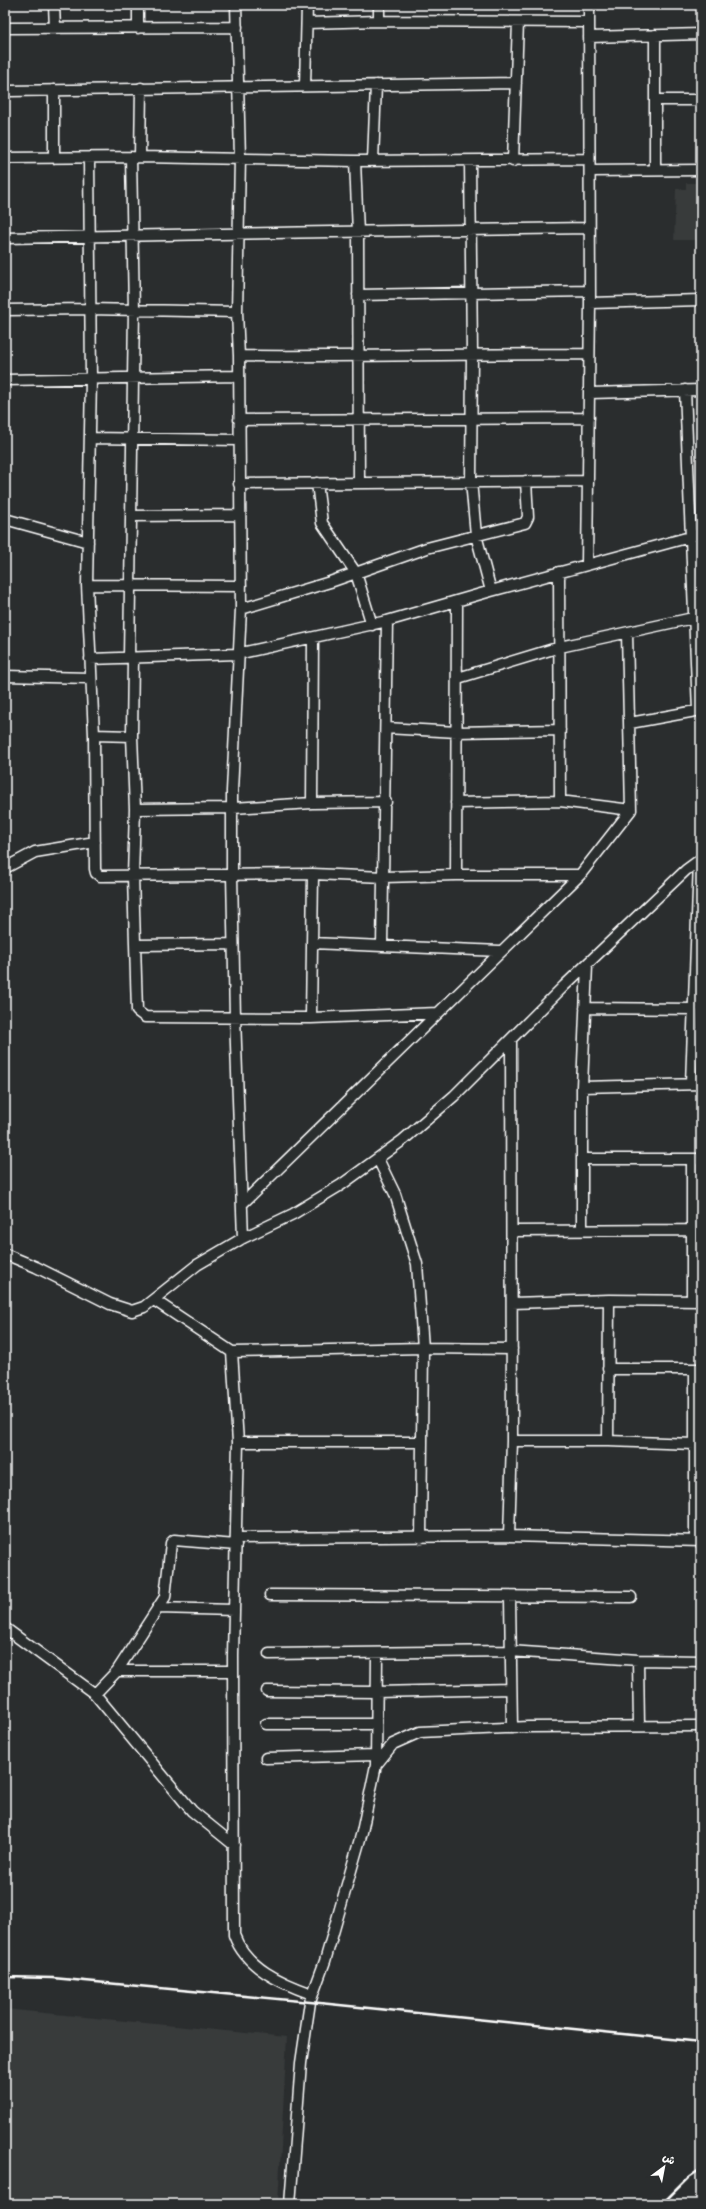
<svg xmlns="http://www.w3.org/2000/svg" width="706" height="2209" viewBox="0 0 706 2209" font-family="Mynerve,'Playpen Sans Arabic',sans-serif">
  <style>
    .built { fill: #373a3b }
    .lines { fill: none; stroke-linecap: round; stroke-linejoin: round }
    .street-casing { stroke: #fff; stroke-width: 13 }
    .street { stroke: #2a2d2e; stroke-width: 10 }
    .rail { stroke: #fff; stroke-width: 2.5 }
  </style>
  <rect width="100%" height="100%" fill="#2a2d2e"/>
  <filter id="ink" filterUnits="userSpaceOnUse"><feTurbulence type="fractalNoise" baseFrequency=".025" numOctaves="2"/><feDisplacementMap in="SourceGraphic" scale="8" xChannelSelector="R" yChannelSelector="G"/><feConvolveMatrix kernelMatrix="1 2 1 2 8 2 1 2 1" color-interpolation-filters="sRGB"/></filter>
  <g filter="url(#ink)">
    <path class="built" d="M 686,183 L 701,183 L 701,240 L 674,240 L 676,189 L 686,189 Z
      M 5,2009 L 287,2037 L 278,2204 L 5,2204 Z"/>
    <g class="lines">
      <g class="street-casing">
        <path id="street" d="M 54,5 L 55,28
          M 236,5 L 240,158 L 237,312 L 239,356 L 241,609 L 232,791 L 232,875 L 235,1017 L 243,1238
          M 379,21 L 379,5
          M 307,23 L 379,21 L 589,22
          M 5,28 L 237,27
          M 138,28 L 138,5
          M 655,35 L 655,170
          M 589,37 L 701,34
          M 305,86 L 307,5
          M 5,92 L 9,91 L 516,83
          M 655,100 L 701,100
          M 140,157 L 141,88
          M 5,158 L 140,157 L 355,161 L 588,159
          M 54,158 L 54,90
          M 89,158 L 91,379 L 87,585 L 94,735 L 95,869 L 96,873 L 100,876 L 313,874 L 384,877 L 456,875 L 580,875
          M 355,161 L 358,233 L 359,483
          M 373,161 L 376,85
          M 470,161 L 472,354 L 471,481 L 476,535 L 491,591
          M 513,161 L 518,22
          M 590,171 L 701,170
          M 5,238 C 200,233 394,232 589,228
          M 358,295 L 590,291
          M 590,303 L 701,300
          M 5,310 L 89,309 L 237,312
          M 239,356 C 356,357 472,354 589,354
          M 5,380 L 239,376
          M 685,390 L 698,711
          M 590,393 L 701,390
          M 239,420 L 589,418
          M 90,438 L 239,440
          M 317,483 L 322,523 L 356,573 L 372,625
          M 239,484 L 588,481
          M 132,516 L 240,515
          M 5,519 L 88,542
          M 587,565 L 590,303 L 589,5
          M 559,572 L 560,801
          M 87,585 L 241,586
          M 241,609 L 330,582 L 427,548 L 525,523 L 528,517 L 526,481
          M 129,658 L 134,310 L 131,157
          M 133,658 L 132,736 L 135,809 L 133,876 L 137,1011 L 145,1017 L 311,1018 L 438,1013
          M 90,659 L 237,654 L 387,621 L 491,591 L 701,534
          M 5,676 L 90,678
          M 458,678 L 560,647 L 693,618
          M 630,723 L 701,710
          M 386,728 L 457,732 L 560,730
          M 94,735 L 132,736
          M 312,803 L 313,638
          M 456,803 L 560,801 L 631,810
          M 135,809 L 233,808 L 312,803 L 386,802
          M 5,868 L 35,852 L 95,842
          M 456,875 L 457,602
          M 312,943 L 500,951
          M 135,945 L 233,944
          M 382,946 L 387,621
          M 585,1008 L 694,1009
          M 311,1018 L 313,874
          M 691,1084 L 699,861
          M 582,1087 L 701,1084
          M 378,1159 L 395,1194 L 417,1264 L 423,1348 L 421,1538
          M 582,1159 L 701,1159
          M 243,1203 L 580,875 L 631,810 L 627,633
          M 582,1230 L 582,1087 L 587,965
          M 513,1231 L 691,1230
          M 5,1254 L 36,1267 L 110,1304 L 132,1311 L 144,1307 L 197,1265 L 243,1238 L 293,1214 L 341,1185 L 403,1140 L 454,1096 L 564,986 L 686,870 L 701,859
          M 154,1300 L 232,1352 L 238,1442 L 233,1655 L 234,1935 C 246,1968 281,1983 312,1994
          M 692,1301 L 692,1159
          M 512,1303 L 609,1300 L 701,1301
          M 232,1352 L 423,1348 L 512,1349
          M 608,1369 L 701,1369
          M 695,1369 L 695,1541
          M 512,1441 L 608,1441 L 694,1444
          M 608,1441 L 609,1300
          M 238,1442 L 422,1442
          M 509,1536 L 512,1441 L 511,1040
          M 236,1538 L 509,1536 L 701,1541
          M 270,1595 L 631,1597
          M 510,1598 L 512,1728
          M 158,1608 L 234,1610
          M 5,1628 L 95,1694 L 192,1811 L 234,1845
          M 269,1654 L 510,1651 L 638,1660 L 701,1661
          M 638,1660 L 639,1726
          M 117,1671 L 233,1671
          M 267,1691 L 376,1692 L 511,1689
          M 95,1694 L 117,1671 L 165,1597 L 171,1543 L 174,1540 L 236,1545
          M 266,1724 L 376,1724
          M 266,1758 L 376,1755
          M 376,1765 L 377,1654
          M 290,2204 L 301,2063 L 310,2002 L 325,1961 L 362,1832 L 376,1765 L 393,1744 L 420,1732 L 528,1727 L 701,1726"/>
      </g>
      <use href="#street" class="street"/>
      <path class="rail" d="M 5,1977 L 53,1978 L 310,2002 L 701,2042
        M 662,2204 L 689,2177 L 701,2169"/>
    </g>
  </g>
  <rect width="706" height="2209" fill="none" stroke="#2a2d2e" stroke-width="20"/>
  <rect x="10" y="10" width="686" height="2189" fill="none" stroke="#fff" stroke-width="1.5" filter="url(#ink)"/>
  <g transform="translate(664 2167) rotate(32)" stroke="#2a2d2e" stroke-width="3" paint-order="stroke">
  <path d="M0-3L7 15L0 10L-7 15Z" fill="#ffffff"/>
  <text y="-6" font-size="11" font-weight="bold" text-anchor="middle" fill="#ffffff">ش</text>
  </g>
</svg>
